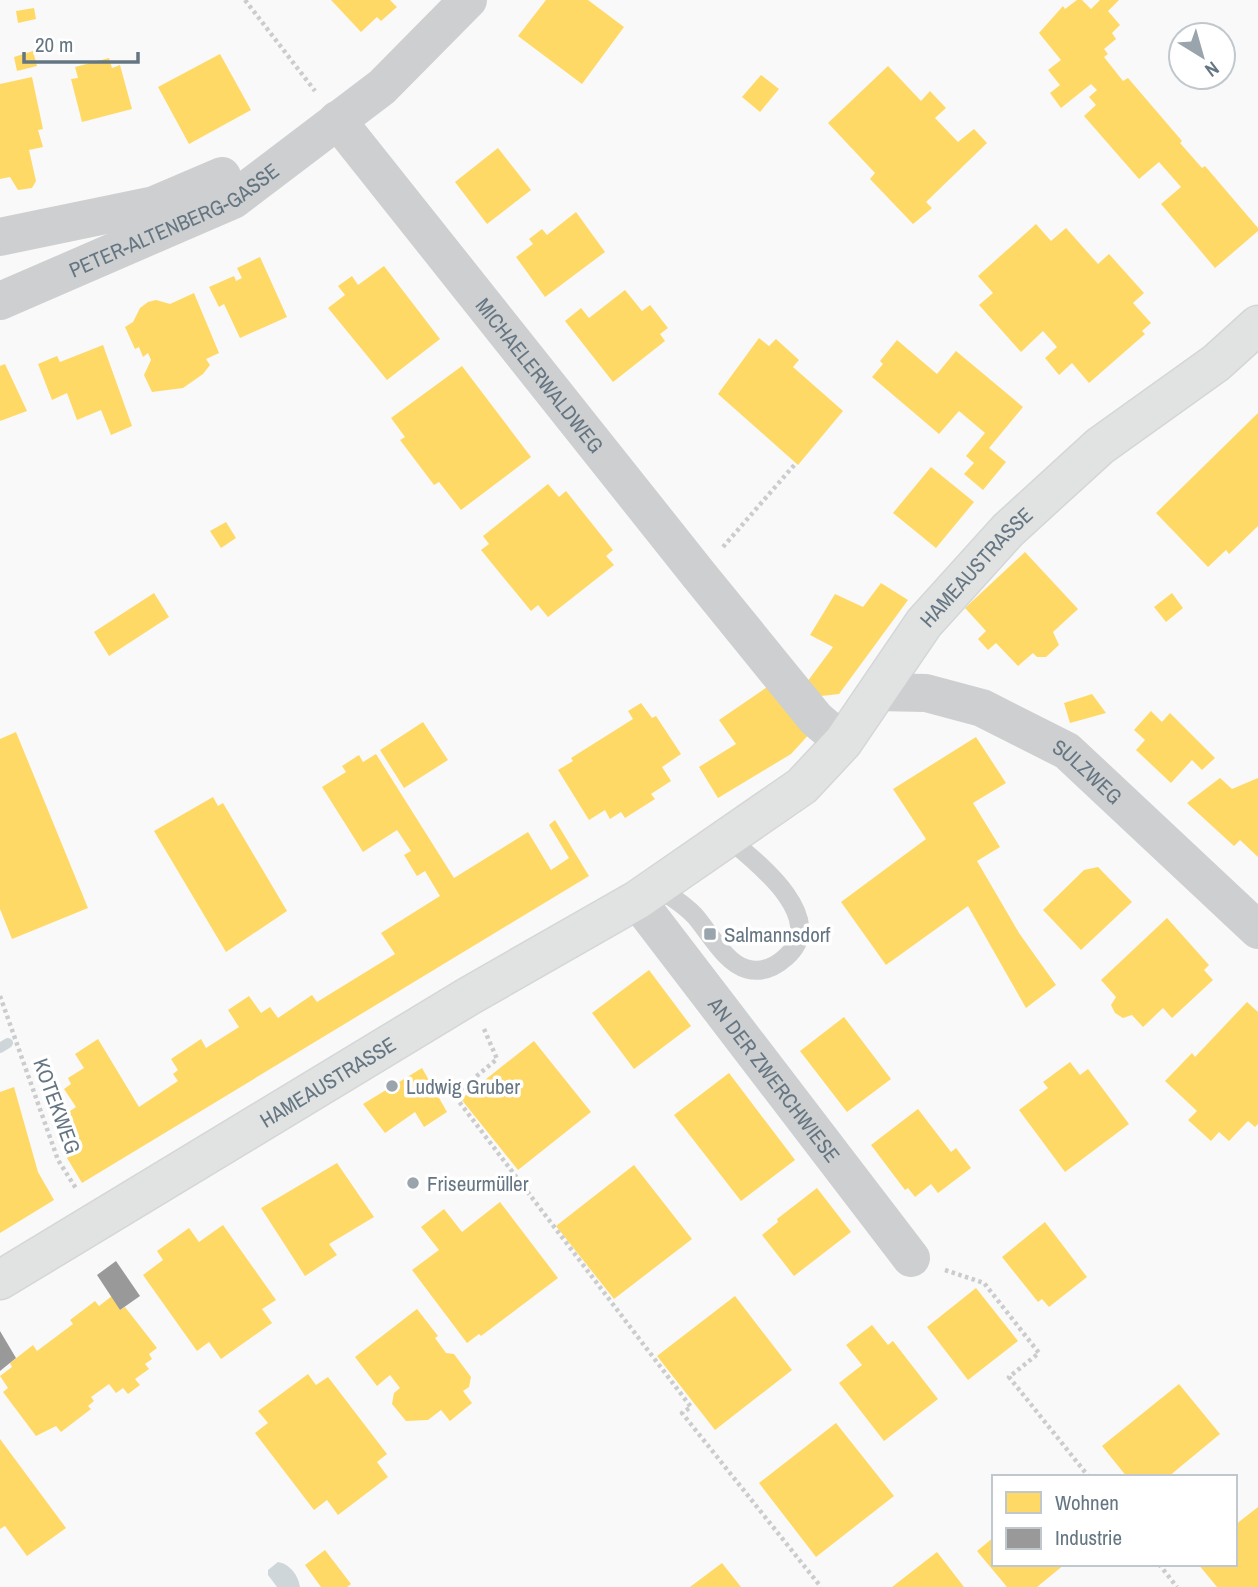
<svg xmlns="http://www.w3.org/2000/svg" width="1258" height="1587" viewBox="0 0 1258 1587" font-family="'Archivo Narrow',sans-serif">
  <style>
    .water { fill: #ced6d9 }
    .homes { fill: #ffd966 }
    .industry { fill: #999 }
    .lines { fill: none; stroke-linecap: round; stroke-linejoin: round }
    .stream { stroke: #ced6d9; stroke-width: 10 }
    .secondary-casing { stroke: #d5d6d7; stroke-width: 41 }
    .path { stroke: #cbcccd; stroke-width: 4.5; stroke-dasharray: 3.5 3.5; stroke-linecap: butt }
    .service { stroke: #cecfd0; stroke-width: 19 }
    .minor { stroke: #cecfd0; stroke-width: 38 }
    .secondary { stroke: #e1e2e2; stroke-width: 38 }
    .poi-dot { fill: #99a4ac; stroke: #fff; stroke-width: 2.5 }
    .labels { text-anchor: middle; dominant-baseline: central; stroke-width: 7; stroke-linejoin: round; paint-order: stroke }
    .street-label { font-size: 21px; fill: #657683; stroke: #fff }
    .poi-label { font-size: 21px; fill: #657683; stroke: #fff; text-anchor: start }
  </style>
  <rect width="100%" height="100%" fill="#f9f9f9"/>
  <path class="water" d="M 278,1562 C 290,1564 298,1575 300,1587 L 277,1587 L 268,1575 L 268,1570 Z"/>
  <path class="homes" d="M 331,0 L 390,0 L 397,7 L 381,21 L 377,17 L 361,32 Z
    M 546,0 L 588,0 L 624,27 L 582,84 L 518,36 Z
    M 1077,0 L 1082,0 L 1091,9 L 1100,0 L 1119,0 L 1108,11 L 1120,25 L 1112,33 L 1116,39 L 1104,49 L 1108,54 L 1104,57 L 1123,81 L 1128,78 L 1182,141 L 1180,143 L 1202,168 L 1205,166 L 1258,228 L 1258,231 L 1215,268 L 1161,204 L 1181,187 L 1159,162 L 1139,179 L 1084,116 L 1096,105 L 1089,97 L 1097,90 L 1091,84 L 1061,108 L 1050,93 L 1060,85 L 1048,70 L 1061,60 L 1039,33 L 1063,6 L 1065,9 Z
    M 34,8 L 36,19 L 18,23 L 16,11 Z
    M 33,51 L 37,66 L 17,71 L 14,57 Z
    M 220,54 L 251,110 L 189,144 L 158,87 Z
    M 109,58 L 112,68 L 120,65 L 132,109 L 82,122 L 71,79 L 78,78 L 75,67 Z
    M 888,66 L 921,101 L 930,91 L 946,108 L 935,118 L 958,142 L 974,129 L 987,143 L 926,202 L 932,208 L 913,224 L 870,179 L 875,173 L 828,123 Z
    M 761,75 L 779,89 L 760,112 L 742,97 Z
    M 32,77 L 43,129 L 38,130 L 43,147 L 29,150 L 36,181 L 32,188 L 18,190 L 10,177 L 0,179 L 0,84 Z
    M 498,148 L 531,190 L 487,224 L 455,182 Z
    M 576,212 L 605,252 L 545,297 L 516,257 L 533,244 L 529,239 L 542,229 L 547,235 Z
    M 1036,224 L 1051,241 L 1066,228 L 1098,264 L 1109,254 L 1144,293 L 1133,303 L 1151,323 L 1142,331 L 1145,334 L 1089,383 L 1072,363 L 1059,375 L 1045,358 L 1057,347 L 1043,331 L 1021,352 L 979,305 L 993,293 L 978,276 Z
    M 260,257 L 287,317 L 240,338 L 224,304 L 219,307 L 209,287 L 234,276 L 236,281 L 242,278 L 237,268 Z
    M 384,266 L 440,339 L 387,380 L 328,308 L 345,295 L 338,286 L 352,276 L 358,285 Z
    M 625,290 L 642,311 L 650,305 L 668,328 L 660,334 L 665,341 L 613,382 L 565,321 L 581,308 L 589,318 Z
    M 194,293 L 219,353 L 206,359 L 210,365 L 203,374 L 183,388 L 152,392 L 144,375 L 151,360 L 148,353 L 143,357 L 139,347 L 135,349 L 125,327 L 133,322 L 140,308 L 148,302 L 156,300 L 170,304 Z
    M 759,338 L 769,346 L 776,339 L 799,360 L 793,367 L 843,411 L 798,465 L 718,394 Z
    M 897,340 L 937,374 L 956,351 L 1023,407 L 989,448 L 1006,462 L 983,490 L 964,474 L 974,463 L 966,456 L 985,433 L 959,411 L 939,434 L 872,377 L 883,364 L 880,361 Z
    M 103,345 L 132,426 L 111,435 L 101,410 L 77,420 L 67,393 L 52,400 L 38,364 L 57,356 L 60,362 Z
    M 5,364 L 27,411 L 0,421 L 0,366 Z
    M 462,366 L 531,457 L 461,510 L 439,482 L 434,485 L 400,440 L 405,437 L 391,418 Z
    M 1258,413 L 1258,526 L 1229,554 L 1226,550 L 1208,567 L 1156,513 Z
    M 931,467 L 974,502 L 936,548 L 893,513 Z
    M 548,484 L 559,497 L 566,491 L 613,550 L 606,556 L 614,565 L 548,617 L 538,605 L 531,611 L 481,550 L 489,544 L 483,536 Z
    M 226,522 L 236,538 L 221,548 L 210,531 Z
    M 1025,552 L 1078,609 L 1053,632 L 1059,645 L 1046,657 L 1037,657 L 1033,653 L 1018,666 L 996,643 L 988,650 L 978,639 L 986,631 L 965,608 Z
    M 881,583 L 908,600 L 839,694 L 821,696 L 804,686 L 833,647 L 810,635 L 835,594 L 863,607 Z
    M 154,593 L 169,617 L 109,656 L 94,632 Z
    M 1172,593 L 1183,608 L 1166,622 L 1154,607 Z
    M 773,683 L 813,730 L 791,754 L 718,798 L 699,767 L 736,744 L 719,720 Z
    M 1092,694 L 1106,713 L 1070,723 L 1064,703 Z
    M 641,703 L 652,718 L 656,716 L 681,754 L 662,767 L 671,781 L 651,794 L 655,799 L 625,818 L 621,812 L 610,819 L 605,810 L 589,820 L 558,770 L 573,761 L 571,758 L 633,719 L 628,711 Z
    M 1151,711 L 1162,722 L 1170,713 L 1215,758 L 1202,770 L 1192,760 L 1171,783 L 1136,750 L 1145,740 L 1134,730 Z
    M 423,722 L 448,760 L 404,788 L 380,750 Z
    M 16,732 L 88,908 L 12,939 L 0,909 L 0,739 Z
    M 976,737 L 1006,783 L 973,803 L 1000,847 L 977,861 L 1019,933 L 1056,985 L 1026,1008 L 968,906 L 886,965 L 841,902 L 926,839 L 893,789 Z
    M 376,754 L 454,878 L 528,832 L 551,870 L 569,858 L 549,825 L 555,820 L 589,876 L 82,1183 L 64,1153 L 70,1149 L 57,1127 L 64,1123 L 61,1117 L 76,1107 L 64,1089 L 71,1084 L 68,1078 L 84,1068 L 75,1054 L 98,1039 L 139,1107 L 178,1081 L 173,1074 L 178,1070 L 171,1059 L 201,1039 L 206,1048 L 239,1027 L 228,1010 L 249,996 L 261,1013 L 270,1007 L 278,1018 L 312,995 L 317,1002 L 395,954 L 381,933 L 440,896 L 425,871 L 417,876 L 404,855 L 411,851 L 397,830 L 363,852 L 322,787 L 346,772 L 342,766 L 359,755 L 363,762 Z
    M 1220,778 L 1232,789 L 1258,778 L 1258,857 L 1240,840 L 1234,846 L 1187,803 Z
    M 213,797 L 218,806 L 223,803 L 287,911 L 226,952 L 154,831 Z
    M 1098,867 L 1132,902 L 1081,950 L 1043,910 L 1084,870 Z
    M 1167,918 L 1209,965 L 1204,970 L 1213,980 L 1172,1018 L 1163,1008 L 1143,1027 L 1132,1015 L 1123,1018 L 1115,1013 L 1111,1005 L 1116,997 L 1101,980 Z
    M 649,970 L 691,1026 L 634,1069 L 592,1013 Z
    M 1247,1002 L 1258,1012 L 1258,1124 L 1255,1127 L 1248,1121 L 1229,1141 L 1219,1132 L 1211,1141 L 1188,1120 L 1197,1111 L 1165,1081 L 1192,1053 L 1195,1057 Z
    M 844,1017 L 891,1079 L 847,1112 L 800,1051 Z
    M 534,1041 L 591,1112 L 518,1170 L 461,1099 Z
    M 1070,1062 L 1080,1075 L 1088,1069 L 1129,1124 L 1065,1172 L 1019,1110 L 1048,1088 L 1043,1082 Z
    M 422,1068 L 447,1112 L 424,1127 L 415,1112 L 385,1133 L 363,1104 Z
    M 729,1073 L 795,1160 L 741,1201 L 674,1115 Z
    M 14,1087 L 38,1172 L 54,1200 L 0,1233 L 0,1092 Z
    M 918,1109 L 951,1152 L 956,1148 L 971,1168 L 938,1193 L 931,1184 L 915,1197 L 908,1188 L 905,1190 L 871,1145 Z
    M 337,1163 L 374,1217 L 329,1244 L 337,1255 L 305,1276 L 261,1208 Z
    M 634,1165 L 692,1239 L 614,1299 L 556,1226 Z
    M 817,1188 L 851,1232 L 794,1276 L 762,1235 L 778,1222 L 777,1219 Z
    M 500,1202 L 558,1278 L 481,1336 L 479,1334 L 467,1343 L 412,1270 L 439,1250 L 421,1227 L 444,1209 L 462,1232 Z
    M 1045,1222 L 1087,1277 L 1049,1307 L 1042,1299 L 1038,1302 L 1002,1257 Z
    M 223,1225 L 276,1300 L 262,1309 L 272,1323 L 221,1359 L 209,1342 L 197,1351 L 143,1275 L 163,1260 L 157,1251 L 189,1228 L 199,1242 Z
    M 976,1288 L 1018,1341 L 968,1380 L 927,1327 Z
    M 112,1296 L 120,1310 L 125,1307 L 157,1348 L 149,1354 L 152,1359 L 145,1364 L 149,1369 L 135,1379 L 140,1385 L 128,1394 L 123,1388 L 116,1393 L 109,1384 L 91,1397 L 94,1401 L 88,1406 L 91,1409 L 61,1432 L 56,1426 L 36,1436 L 3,1392 L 8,1388 L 0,1376 L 12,1367 L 10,1363 L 33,1345 L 37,1351 L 73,1324 L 70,1320 L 95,1301 L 99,1306 Z
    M 735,1296 L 792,1370 L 715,1430 L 657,1356 Z
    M 417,1309 L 438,1336 L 435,1338 L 446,1353 L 454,1354 L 471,1377 L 469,1387 L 463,1391 L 472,1403 L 450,1421 L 441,1410 L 428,1420 L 406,1421 L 392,1404 L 394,1393 L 400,1388 L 390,1375 L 377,1386 L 355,1357 Z
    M 872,1325 L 888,1345 L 893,1341 L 938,1399 L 884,1441 L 839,1383 L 862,1365 L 846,1345 Z
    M 308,1374 L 316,1385 L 328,1377 L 387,1454 L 377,1462 L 388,1477 L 338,1515 L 327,1500 L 314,1510 L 255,1433 L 268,1423 L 258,1411 Z
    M 1179,1384 L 1220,1434 L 1168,1477 L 1127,1477 L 1102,1446 Z
    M 836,1423 L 894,1496 L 816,1557 L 759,1483 Z
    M 0,1439 L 66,1528 L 27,1556 L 5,1526 L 0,1529 Z
    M 1258,1507 L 1258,1587 L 1217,1587 L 1198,1564 L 1235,1564 L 1235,1525 Z
    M 994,1537 L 994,1564 L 1065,1564 L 1037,1587 L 1007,1587 L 977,1551 Z
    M 325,1550 L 351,1584 L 347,1587 L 321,1587 L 305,1565 Z
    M 937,1552 L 964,1587 L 892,1587 Z
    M 722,1563 L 741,1587 L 690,1587 Z"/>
  <path class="industry" d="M 116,1261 L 140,1296 L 120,1310 L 97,1275 Z
    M 0,1331 L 16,1358 L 0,1371 Z"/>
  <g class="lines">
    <path class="stream" d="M 0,1048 L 8,1043"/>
    <g class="secondary-casing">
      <g id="secondary">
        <path id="s5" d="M 0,1280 L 469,996 L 637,900 L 802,786 L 843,742 L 924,623 L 1008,530 L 1100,446 L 1216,363 L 1258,325"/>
      </g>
    </g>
    <path class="path" d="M 245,0 L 315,91
      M 723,547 L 796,463
      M 0,996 L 58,1160 L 77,1190
      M 484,1029 L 497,1059 L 454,1095 L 691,1407 L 682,1413 L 821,1587
      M 945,1270 L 984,1283 L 1039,1353 L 1009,1377 L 1089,1477
      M 1159,1564 L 1177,1587"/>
    <path class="service" d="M 657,887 C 670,896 684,904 695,916 C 709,932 726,964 747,969 C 762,973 775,967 786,957 C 830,919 757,862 729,839"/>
    <g class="minor">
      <path id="s1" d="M 337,120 L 699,575 L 816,719 L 843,742"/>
      <path d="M 0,237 L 154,205 L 222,176"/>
      <path id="s2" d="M 0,301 L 233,200 L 382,87 L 468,0"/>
      <path id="s3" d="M 877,692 L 926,693 L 982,708 L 1067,751 L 1258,930"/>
      <path id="s4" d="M 637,900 L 911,1258"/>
    </g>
    <use href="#secondary" class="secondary"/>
  </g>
  <g class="poi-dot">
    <rect x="703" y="927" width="14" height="14" rx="3.5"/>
    <circle cx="392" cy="1086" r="7"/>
    <circle cx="413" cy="1183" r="7"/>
  </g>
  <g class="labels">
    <g class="street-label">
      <text stroke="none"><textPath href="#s2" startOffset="192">PETER-ALTENBERG-GASSE</textPath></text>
      <text stroke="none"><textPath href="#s1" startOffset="326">MICHAELERWALDWEG</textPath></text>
      <text stroke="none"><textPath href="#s5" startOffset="1223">HAMEAUSTRASSE</textPath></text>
      <text stroke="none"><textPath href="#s3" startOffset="231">SULZWEG</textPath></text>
      <text stroke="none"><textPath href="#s4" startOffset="226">AN DER ZWERCHWIESE</textPath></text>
      <text stroke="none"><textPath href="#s5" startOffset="383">HAMEAUSTRASSE</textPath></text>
      <text transform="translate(57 1106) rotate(70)">KOTEKWEG</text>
    </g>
    <g class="poi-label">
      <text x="724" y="934">Salmannsdorf</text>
      <text x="406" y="1086">Ludwig Gruber</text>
      <text x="427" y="1183">Friseurmüller</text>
    </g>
  </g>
  <rect x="992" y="1475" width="245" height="91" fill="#ffffff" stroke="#c1c8cd" stroke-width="2"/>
  <rect x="1006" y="1492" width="35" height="21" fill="#ffd966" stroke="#c1c8cd" stroke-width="2"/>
  <text x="1055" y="1510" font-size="21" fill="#657683">Wohnen</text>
  <rect x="1006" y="1528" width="35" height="21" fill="#999999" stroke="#c1c8cd" stroke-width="2"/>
  <text x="1055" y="1545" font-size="21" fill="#657683">Industrie</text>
  <g transform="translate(1202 56) rotate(143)"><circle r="33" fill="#ffffff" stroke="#c1c8cd" stroke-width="2"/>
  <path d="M0-5L12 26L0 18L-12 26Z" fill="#99a4ac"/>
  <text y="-10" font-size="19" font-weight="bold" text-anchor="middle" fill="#657683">N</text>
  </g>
  <path d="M24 52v10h114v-10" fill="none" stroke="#657683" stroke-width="3.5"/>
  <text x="35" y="52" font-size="21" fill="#657683" stroke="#ffffff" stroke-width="5" paint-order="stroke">20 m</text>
</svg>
